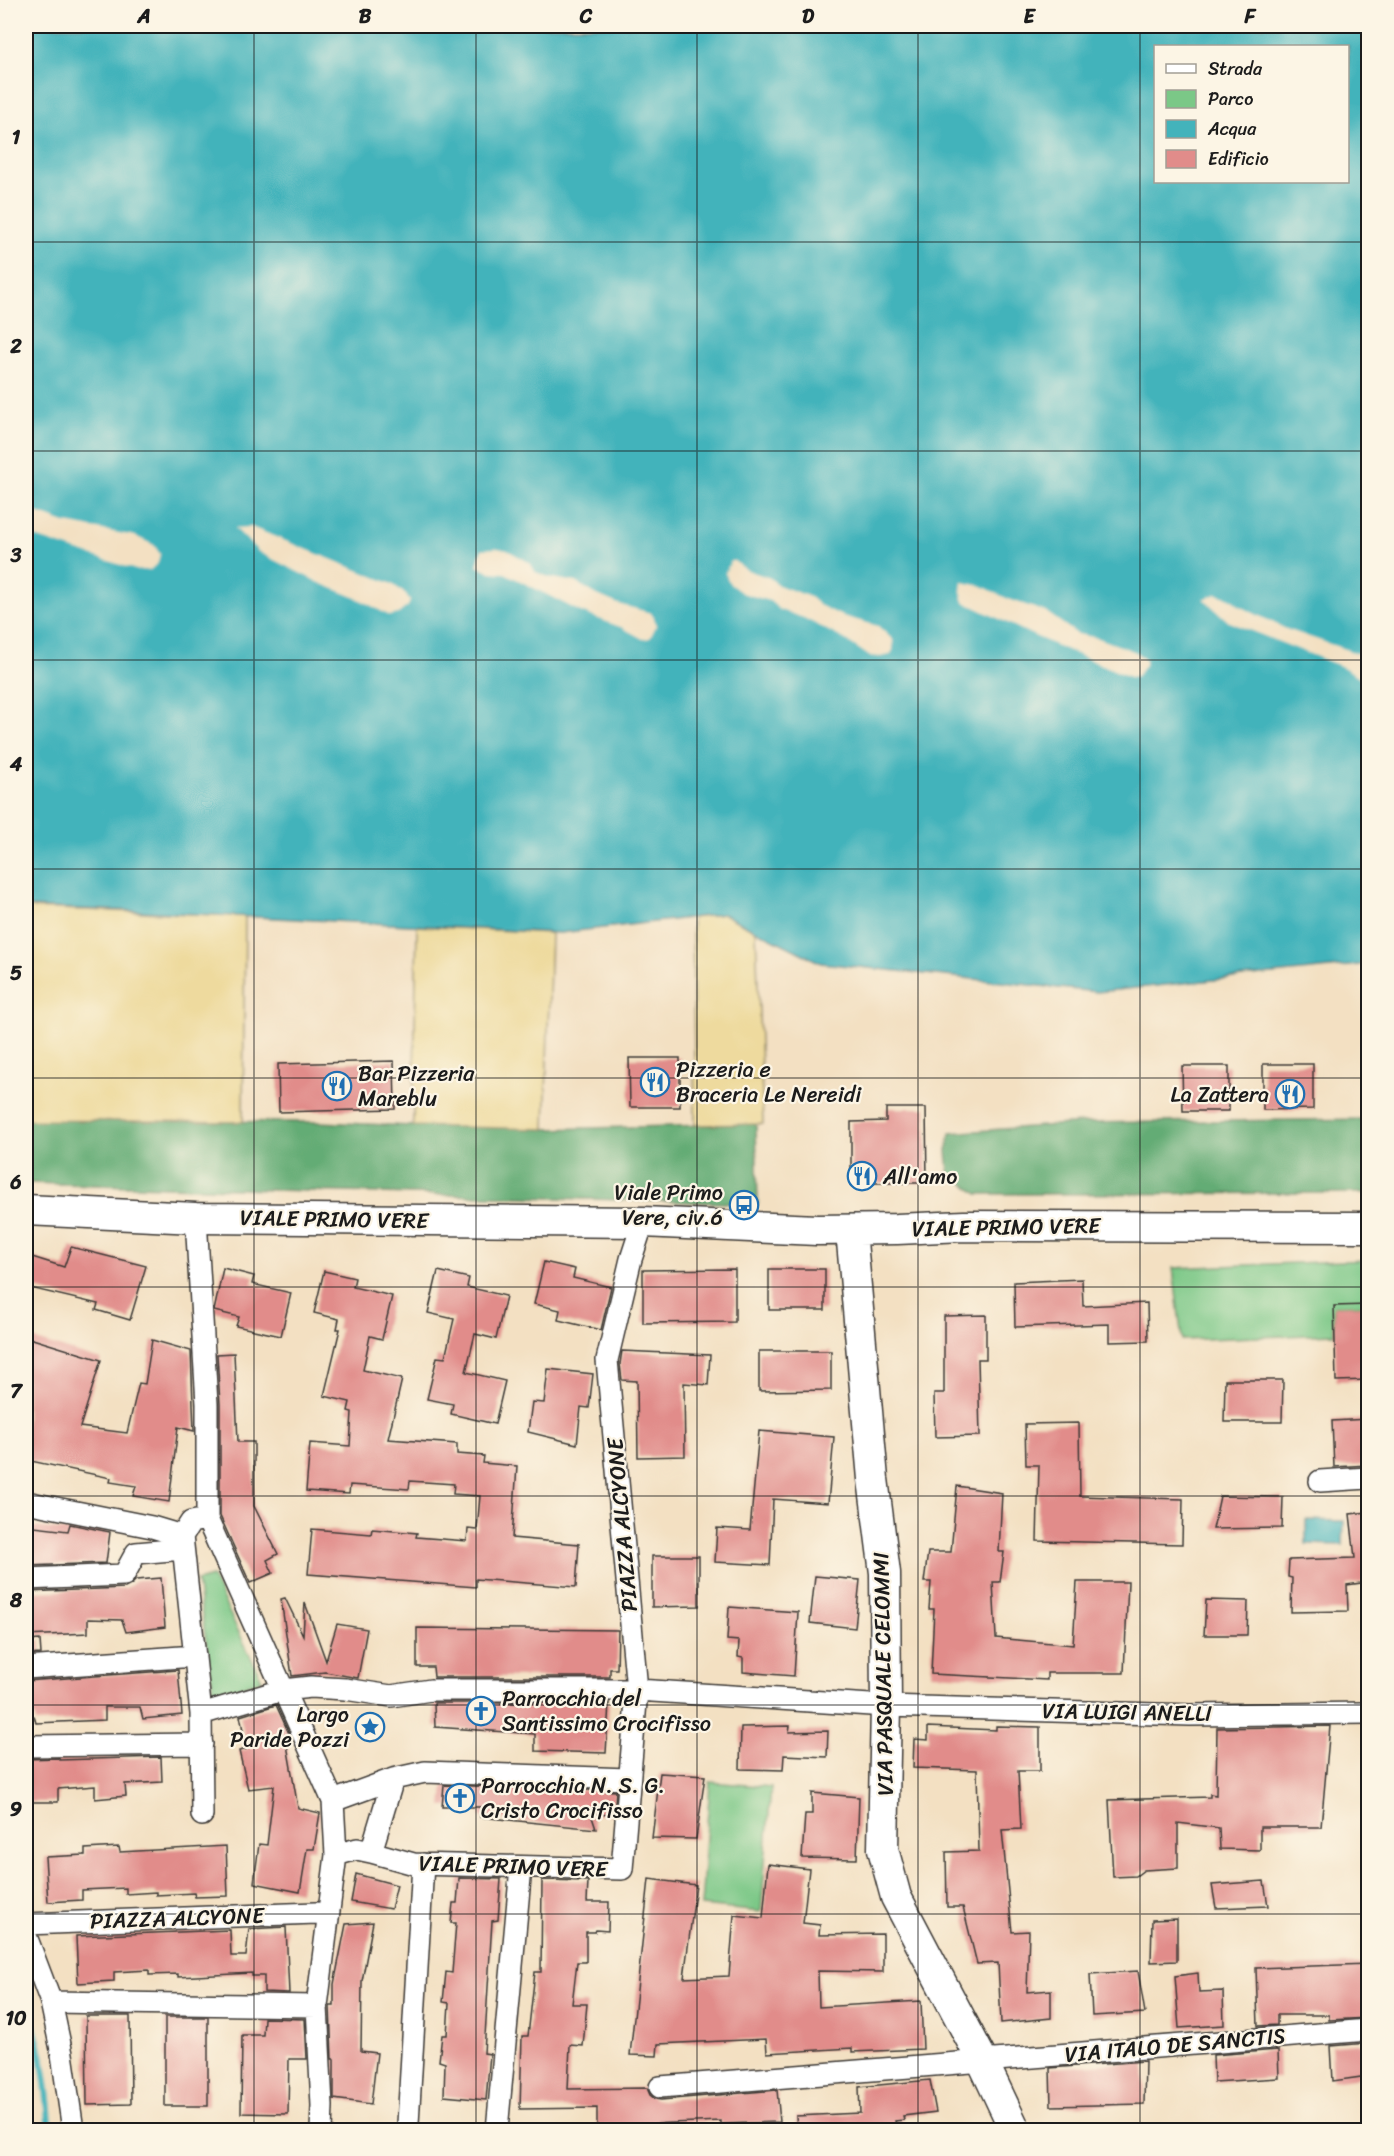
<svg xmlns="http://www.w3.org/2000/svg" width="1394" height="2156" viewBox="0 0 1394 2156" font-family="Sriracha,sans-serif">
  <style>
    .green { fill: #7bc887; stroke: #4c7252; stroke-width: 1.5 }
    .forest { fill: #64ac74; stroke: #406448; stroke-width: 1.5 }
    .sand { fill: #eeda9e; stroke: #857b5d; stroke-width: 1.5 }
    .water { fill: #43b3bb; stroke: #30686c; stroke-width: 1.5; fill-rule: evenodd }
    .pier { fill: #f3e0c2 }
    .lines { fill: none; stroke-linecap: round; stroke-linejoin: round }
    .stream { stroke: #43b3bb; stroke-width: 7 }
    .building { fill: #e18c8a }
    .street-casing { stroke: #3c3935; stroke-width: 24 }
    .secondary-casing { stroke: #3c3935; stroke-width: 33 }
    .street { stroke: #fff; stroke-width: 21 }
    .secondary { stroke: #fff; stroke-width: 30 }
    .grid { fill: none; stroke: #1c1c1c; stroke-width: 1.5; stroke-opacity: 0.55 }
    .labels { text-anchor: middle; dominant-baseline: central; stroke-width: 4.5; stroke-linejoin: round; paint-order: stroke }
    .poi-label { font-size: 22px; fill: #1c1c1c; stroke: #fcf5e5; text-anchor: start }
    .street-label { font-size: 22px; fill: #1c1c1c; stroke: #fcf5e5 }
    .neatline { fill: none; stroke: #1c1c1c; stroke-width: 2 }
    .grid-label { font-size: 20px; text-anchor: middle; font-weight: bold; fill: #1c1c1c }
  </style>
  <rect width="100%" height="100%" fill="#fcf5e5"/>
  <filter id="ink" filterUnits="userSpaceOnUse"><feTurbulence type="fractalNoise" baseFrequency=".0167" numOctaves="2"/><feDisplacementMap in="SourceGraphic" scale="12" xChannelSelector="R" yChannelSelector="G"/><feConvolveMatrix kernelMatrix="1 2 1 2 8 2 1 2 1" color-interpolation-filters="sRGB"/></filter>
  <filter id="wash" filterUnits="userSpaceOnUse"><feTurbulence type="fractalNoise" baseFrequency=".008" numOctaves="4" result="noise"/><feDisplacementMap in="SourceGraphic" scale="24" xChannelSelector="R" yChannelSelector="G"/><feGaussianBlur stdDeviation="1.35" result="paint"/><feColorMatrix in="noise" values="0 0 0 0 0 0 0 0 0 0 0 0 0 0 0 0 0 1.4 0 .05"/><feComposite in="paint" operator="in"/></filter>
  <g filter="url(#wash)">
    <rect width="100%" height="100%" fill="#f3e0c2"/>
    <path class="green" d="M 1368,1260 L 1368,1305 L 1334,1306 L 1334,1334 L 1182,1340 L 1173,1268 Z
      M 212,1577 L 262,1680 L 214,1695 L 197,1581 Z
      M 710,1782 L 771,1787 L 761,1912 L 701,1906 Z"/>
    <path class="forest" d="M 1368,1119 L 1368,1193 L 978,1194 L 949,1173 L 947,1151 L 950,1133 L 1082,1123 Z
      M 26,1120 L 320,1122 L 413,1126 L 545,1129 L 756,1124 L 758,1204 L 26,1183 Z"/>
    <path class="sand" d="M 26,908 L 245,916 L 243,1122 L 26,1120 Z
      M 723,914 L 756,931 L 763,1124 L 695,1125 L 692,918 Z
      M 417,926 L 551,933 L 545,1129 L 413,1126 Z"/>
    <path class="water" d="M 26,26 L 1368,26 L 1368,964 L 1097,992 L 821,963 L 723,914 L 560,933 L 141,911 L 26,907 ZM 1156,46 L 1348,46 L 1348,182 L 1156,182 Z
      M 1306,1520 L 1344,1521 L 1343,1545 L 1306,1544 Z"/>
    <path class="pier" d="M 26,509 L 65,523 L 135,536 L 154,545 L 160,554 L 158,563 L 150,570 L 136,570 L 26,534 Z
      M 251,527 L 392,584 L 406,594 L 410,601 L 408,606 L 398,614 L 390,616 L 359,599 L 320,583 L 274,560 L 259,552 L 235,528 Z
      M 497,548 L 507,550 L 530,563 L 535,572 L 551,578 L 575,582 L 597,595 L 618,604 L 651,613 L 654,618 L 656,626 L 650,638 L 643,639 L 623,628 L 581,612 L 505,573 L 491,572 L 477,566 L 482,549 Z
      M 731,561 L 734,561 L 747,570 L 770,578 L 778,585 L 810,597 L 819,605 L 842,616 L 878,626 L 893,640 L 893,650 L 890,655 L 880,657 L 869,656 L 846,640 L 804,618 L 780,610 L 770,601 L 742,593 L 730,584 L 725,573 Z
      M 962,582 L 982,586 L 1008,599 L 1046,612 L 1077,634 L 1098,638 L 1136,652 L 1145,660 L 1145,665 L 1137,676 L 1130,677 L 1037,637 L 964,602 L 961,591 Z
      M 1216,594 L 1230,598 L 1241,607 L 1286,629 L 1368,657 L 1368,682 L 1343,667 L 1229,622 L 1204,599 Z"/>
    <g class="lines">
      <path class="stream" d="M 26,2007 C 43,2052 47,2083 50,2130"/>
    </g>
    <g id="blocks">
      <path class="building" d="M 629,1058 L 680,1058 L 680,1107 L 630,1107 Z
        M 394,1061 L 395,1109 L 279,1112 L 278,1064 Z
        M 1263,1064 L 1313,1064 L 1313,1109 L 1263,1110 Z
        M 1182,1066 L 1229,1066 L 1229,1111 L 1183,1111 Z
        M 886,1108 L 926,1108 L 927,1183 L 851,1183 L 851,1122 L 886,1121 Z
        M 71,1247 L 146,1266 L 130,1320 L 96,1310 L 98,1304 L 26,1287 L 26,1255 L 64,1267 Z
        M 544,1262 L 575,1269 L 573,1278 L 611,1287 L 601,1330 L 558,1320 L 560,1310 L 534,1304 Z
        M 223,1268 L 254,1276 L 252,1284 L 291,1293 L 281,1336 L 236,1326 L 239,1317 L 214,1311 Z
        M 735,1269 L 735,1322 L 643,1323 L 643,1270 Z
        M 769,1269 L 825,1269 L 825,1310 L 769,1310 Z
        M 324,1271 L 355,1278 L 353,1287 L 392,1296 L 382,1339 L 370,1336 L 363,1370 L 402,1379 L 388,1439 L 457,1444 L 457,1454 L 484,1456 L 483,1463 L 517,1466 L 512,1538 L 579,1544 L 576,1587 L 476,1579 L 476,1587 L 308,1574 L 312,1529 L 371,1534 L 372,1529 L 417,1533 L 416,1537 L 467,1541 L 468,1529 L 477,1530 L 480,1496 L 453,1494 L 454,1484 L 410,1481 L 409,1489 L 350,1485 L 349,1494 L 306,1491 L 310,1443 L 350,1446 L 352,1412 L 348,1411 L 350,1402 L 324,1396 L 340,1329 L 337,1329 L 339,1319 L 314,1313 Z
        M 438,1271 L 469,1278 L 467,1287 L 506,1296 L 496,1339 L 475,1334 L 466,1372 L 505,1381 L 495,1424 L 451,1414 L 453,1404 L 427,1399 L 437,1357 L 445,1358 L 454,1319 L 428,1313 Z
        M 1082,1279 L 1083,1306 L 1147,1303 L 1148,1341 L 1109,1342 L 1109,1324 L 1015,1327 L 1014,1282 Z
        M 1368,1305 L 1368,1380 L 1336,1381 L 1334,1306 Z
        M 986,1315 L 986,1359 L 978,1359 L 980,1436 L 935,1437 L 934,1393 L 944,1393 L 944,1316 Z
        M 26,1337 L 101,1360 L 80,1427 L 127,1433 L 139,1383 L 145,1384 L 152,1340 L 191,1351 L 194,1431 L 178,1427 L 169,1502 L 133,1496 L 136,1486 L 110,1482 L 111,1478 L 26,1460 Z
        M 622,1351 L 710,1355 L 708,1385 L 684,1383 L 685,1456 L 638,1457 L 637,1381 L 622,1380 L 620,1364 Z
        M 759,1351 L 831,1351 L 831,1390 L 759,1391 Z
        M 234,1353 L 238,1442 L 254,1442 L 254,1506 L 278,1554 L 267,1560 L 273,1573 L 250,1583 L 220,1516 L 220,1404 L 217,1354 Z
        M 548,1369 L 593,1374 L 589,1408 L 581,1407 L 577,1444 L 528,1432 L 532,1402 L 544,1403 Z
        M 1225,1380 L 1283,1380 L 1282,1422 L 1224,1422 Z
        M 1368,1419 L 1368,1465 L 1334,1467 L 1332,1421 Z
        M 1079,1423 L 1080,1496 L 1183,1499 L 1182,1544 L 1037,1541 L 1039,1465 L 1026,1465 L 1025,1424 Z
        M 759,1431 L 834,1437 L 828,1503 L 773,1499 L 770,1565 L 715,1562 L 717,1528 L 750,1530 Z
        M 957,1486 L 1002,1493 L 999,1552 L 1004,1552 L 1000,1582 L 993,1582 L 996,1638 L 1073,1645 L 1077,1582 L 1128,1582 L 1124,1673 L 1047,1673 L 1047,1680 L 931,1674 L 934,1609 L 929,1609 L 931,1582 L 924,1582 L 928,1552 L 951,1552 Z
        M 1220,1496 L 1283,1497 L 1282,1528 L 1213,1529 Z
        M 1368,1512 L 1368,1582 L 1347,1585 L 1348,1611 L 1291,1612 L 1292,1578 L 1288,1577 L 1289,1560 L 1355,1558 L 1350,1514 Z
        M 70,1524 L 110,1532 L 106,1563 L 26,1566 L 26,1526 L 68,1531 Z
        M 652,1556 L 699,1556 L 699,1606 L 652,1607 Z
        M 815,1576 L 860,1580 L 855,1628 L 810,1623 Z
        M 161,1578 L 165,1627 L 126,1632 L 122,1620 L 88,1619 L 88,1633 L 26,1636 L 26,1592 L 125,1588 L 131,1585 L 136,1580 Z
        M 285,1598 L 303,1635 L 305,1603 L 326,1661 L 337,1624 L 367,1629 L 358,1678 L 325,1672 L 292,1676 L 281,1599 Z
        M 1206,1600 L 1248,1601 L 1247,1635 L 1204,1635 Z
        M 729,1607 L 798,1612 L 794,1676 L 743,1672 L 743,1658 L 738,1657 L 739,1641 L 727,1640 Z
        M 417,1628 L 618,1630 L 617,1669 L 610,1669 L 610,1677 L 434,1677 L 433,1667 L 417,1667 Z
        M 40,1640 L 41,1654 L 26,1655 L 26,1641 Z
        M 178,1670 L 182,1715 L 143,1719 L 140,1707 L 105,1707 L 105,1720 L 36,1723 L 34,1716 L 26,1717 L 26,1681 Z
        M 434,1703 L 609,1703 L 606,1753 L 535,1751 L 535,1734 L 435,1727 Z
        M 276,1705 L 291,1738 L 286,1739 L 298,1808 L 320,1813 L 314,1849 L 307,1849 L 300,1892 L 254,1883 L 259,1844 L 267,1845 L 274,1786 L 248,1789 L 239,1751 L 247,1749 L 240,1716 Z
        M 790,1726 L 789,1732 L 828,1731 L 827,1757 L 784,1755 L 783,1770 L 740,1769 L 741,1727 Z
        M 996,1726 L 1040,1727 L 1040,1771 L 1018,1771 L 1021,1829 L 1002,1830 L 1012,1932 L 1029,1931 L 1027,1992 L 1051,1990 L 1051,2018 L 1001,2023 L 998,1963 L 977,1964 L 963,1907 L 947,1907 L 946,1852 L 979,1851 L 977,1770 L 913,1768 L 914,1739 L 928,1740 L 928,1727 L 996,1730 Z
        M 1330,1726 L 1321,1827 L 1260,1827 L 1260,1850 L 1220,1849 L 1219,1828 L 1178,1823 L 1178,1868 L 1144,1870 L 1136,1876 L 1113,1877 L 1109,1800 L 1210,1797 L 1210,1794 L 1216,1795 L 1217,1728 Z
        M 161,1757 L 162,1782 L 125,1784 L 126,1796 L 95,1799 L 95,1786 L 58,1789 L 58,1802 L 26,1802 L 26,1759 L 59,1758 L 59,1760 Z
        M 660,1773 L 705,1776 L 696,1839 L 652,1838 Z
        M 444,1785 L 616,1791 L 614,1815 L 591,1814 L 596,1829 L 480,1817 L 481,1807 L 442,1807 Z
        M 812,1793 L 859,1797 L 857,1859 L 802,1858 L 805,1814 L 812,1814 Z
        M 226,1846 L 228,1896 L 195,1897 L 194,1893 L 156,1895 L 156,1892 L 126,1894 L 126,1888 L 82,1890 L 82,1900 L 48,1902 L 45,1857 L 85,1855 L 85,1849 L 119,1847 L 120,1852 Z
        M 768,1864 L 809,1869 L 803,1923 L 820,1925 L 819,1935 L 883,1934 L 883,1972 L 818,1971 L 819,2007 L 921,2001 L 923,2049 L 852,2052 L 852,2048 L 767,2053 L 766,2039 L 658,2044 L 657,2056 L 630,2055 L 649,1879 L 696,1885 L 684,1978 L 729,1976 L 734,1915 L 763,1918 Z
        M 356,1874 L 397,1885 L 391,1909 L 351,1902 Z
        M 459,1878 L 501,1879 L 498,1920 L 492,1921 L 484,2053 L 490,2054 L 486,2100 L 444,2096 L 445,2063 L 439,2061 L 442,2035 L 447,2035 L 449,2003 L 443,2002 L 446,1972 L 452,1973 L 456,1923 L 451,1923 L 453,1903 L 457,1903 Z
        M 542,1880 L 588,1881 L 587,1902 L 609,1902 L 608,1931 L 596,1930 L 595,1932 L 586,1932 L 586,1962 L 577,1962 L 572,2004 L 587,2004 L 583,2046 L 570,2045 L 568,2089 L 647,2088 L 650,2095 L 655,2099 L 661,2100 L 777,2090 L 780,2122 L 721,2124 L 721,2121 L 597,2126 L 597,2108 L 520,2109 L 522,2036 L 528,2036 L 535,1972 L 541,1972 Z
        M 1264,1881 L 1268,1906 L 1216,1908 L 1212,1885 Z
        M 1177,1919 L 1177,1961 L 1151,1962 L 1152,1920 Z
        M 373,1922 L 362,1981 L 361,2051 L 377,2053 L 371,2104 L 334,2099 L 334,2059 L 332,2059 L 330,2006 L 334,2006 L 334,1984 L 346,1924 Z
        M 286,1927 L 289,1993 L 264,1992 L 264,1976 L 252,1976 L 252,1973 L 178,1977 L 178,1974 L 149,1975 L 149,1970 L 114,1972 L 114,1981 L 78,1983 L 76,1936 L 230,1930 L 231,1956 L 246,1956 L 249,1929 Z
        M 1368,1964 L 1368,2018 L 1329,2020 L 1329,2015 L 1277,2015 L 1277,2025 L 1258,2026 L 1256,1968 Z
        M 1138,1971 L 1145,2013 L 1092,2016 L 1090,1974 Z
        M 1198,1973 L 1199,1992 L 1223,1991 L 1224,2025 L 1179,2028 L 1175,1976 Z
        M 86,2016 L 130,2016 L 131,2104 L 87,2105 Z
        M 165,2017 L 208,2017 L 208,2106 L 165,2106 Z
        M 264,2018 L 305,2019 L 307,2059 L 289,2059 L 288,2114 L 241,2113 L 242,2035 L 263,2035 Z
        M 1368,2043 L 1368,2076 L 1333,2081 L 1331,2046 Z
        M 1278,2050 L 1279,2078 L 1214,2082 L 1213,2055 Z
        M 1145,2061 L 1144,2104 L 1051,2106 L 1050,2068 Z
        M 930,2080 L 936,2112 L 903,2116 L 904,2120 L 895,2121 L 897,2130 L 797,2130 L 796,2116 L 860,2113 L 859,2087 Z"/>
    </g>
  </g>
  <g filter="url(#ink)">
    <use href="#blocks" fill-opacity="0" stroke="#3c3935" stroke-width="1.5"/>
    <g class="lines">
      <g class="street-casing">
        <path id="street" d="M 196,1218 L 207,1404 L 207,1519 L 333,1801 L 336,1855 L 317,2006 L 322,2106 L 321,2130
          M 1320,1481 L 1368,1478
          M 26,1502 L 152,1527 L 182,1536
          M 26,1579 L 124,1575 L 136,1553 L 183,1549
          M 26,1668 L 195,1656
          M 201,1714 L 283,1690 L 311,1687 L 345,1689 L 391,1696 L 431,1690 L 637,1690 L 886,1706 L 1190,1715 L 1368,1713
          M 26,1746 L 202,1744
          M 393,1779 L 425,1772 L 628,1779
          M 333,1801 L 393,1779 L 371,1852 L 357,1849 L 336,1855
          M 202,1815 L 201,1714 L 182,1536 L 191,1522 L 207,1519
          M 371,1852 L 414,1864 L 622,1869 L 637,1690 L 607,1360 L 631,1259 L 643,1222
          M 26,1924 L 316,1913 L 328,1914
          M 26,1936 L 51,2002 L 62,2054 L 73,2130
          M 51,2002 L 317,2006
          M 660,2087 L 1368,2030
          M 408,2124 L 423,1864
          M 497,2130 L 521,1867"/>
      </g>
      <g class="secondary-casing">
        <path id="secondary" d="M 26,1210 L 196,1218 L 643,1222 L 817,1230 L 897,1229 L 964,1226 L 1368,1227
          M 851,1230 L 873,1479 L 885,1573 L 886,1706 L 883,1849 L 896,1897 L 982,2060 L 1015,2130"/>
      </g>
      <use href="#street" class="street"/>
      <use href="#secondary" class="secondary"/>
    </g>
  </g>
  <path class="grid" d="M 254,26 L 254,2130M 476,26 L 476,2130M 697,26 L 697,2130M 918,26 L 918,2130M 1140,26 L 1140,2130M 26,242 L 1368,242M 26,451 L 1368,451M 26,660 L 1368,660M 26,869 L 1368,869M 26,1078 L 1368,1078M 26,1287 L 1368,1287M 26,1496 L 1368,1496M 26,1705 L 1368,1705M 26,1914 L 1368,1914"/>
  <defs>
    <g id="restaurant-ring" transform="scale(1.5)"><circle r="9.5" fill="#fcf5e5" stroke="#1f6fb2" stroke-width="1.5"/><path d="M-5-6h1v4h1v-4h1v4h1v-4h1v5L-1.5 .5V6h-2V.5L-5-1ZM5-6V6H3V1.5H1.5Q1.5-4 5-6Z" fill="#1f6fb2"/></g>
    <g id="bus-ring" transform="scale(1.5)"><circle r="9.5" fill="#fcf5e5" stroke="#1f6fb2" stroke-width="1.5"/><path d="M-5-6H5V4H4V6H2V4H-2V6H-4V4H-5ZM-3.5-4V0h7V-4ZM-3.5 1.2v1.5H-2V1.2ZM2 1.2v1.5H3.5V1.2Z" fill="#1f6fb2"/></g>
    <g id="church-ring" transform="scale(1.5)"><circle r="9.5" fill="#fcf5e5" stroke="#1f6fb2" stroke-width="1.5"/><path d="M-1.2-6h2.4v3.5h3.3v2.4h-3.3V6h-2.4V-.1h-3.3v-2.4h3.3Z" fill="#1f6fb2"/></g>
    <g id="sight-ring" transform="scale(1.5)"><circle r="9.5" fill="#fcf5e5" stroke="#1f6fb2" stroke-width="1.5"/><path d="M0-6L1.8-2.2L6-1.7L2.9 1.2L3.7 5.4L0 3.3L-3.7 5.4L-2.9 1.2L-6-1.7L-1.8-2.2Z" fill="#1f6fb2"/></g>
  </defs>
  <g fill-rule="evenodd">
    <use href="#restaurant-ring" x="655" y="1082"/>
    <use href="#restaurant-ring" x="337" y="1086"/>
    <use href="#restaurant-ring" x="1290" y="1094"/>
    <use href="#restaurant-ring" x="862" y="1176"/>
    <use href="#bus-ring" x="744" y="1205"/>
    <use href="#church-ring" x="481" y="1711"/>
    <use href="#sight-ring" x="370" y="1727"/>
    <use href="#church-ring" x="460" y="1798"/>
  </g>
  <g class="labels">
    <g class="poi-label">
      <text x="676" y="1069">Pizzeria e<tspan x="676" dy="25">Braceria Le Nereidi</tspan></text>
      <text x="358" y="1073">Bar Pizzeria<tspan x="358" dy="25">Mareblu</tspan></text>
      <text x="1269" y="1094" text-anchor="end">La Zattera</text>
      <text x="883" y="1176">All'amo</text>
      <text x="723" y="1192" text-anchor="end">Viale Primo<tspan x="723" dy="25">Vere, civ.6</tspan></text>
      <text x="502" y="1698">Parrocchia del<tspan x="502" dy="25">Santissimo Crocifisso</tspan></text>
      <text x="349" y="1714" text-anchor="end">Largo<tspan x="349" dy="25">Paride Pozzi</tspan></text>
      <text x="481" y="1785">Parrocchia N. S. G.<tspan x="481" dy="25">Cristo Crocifisso</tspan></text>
    </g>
    <g class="street-label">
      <text transform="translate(334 1219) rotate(1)">VIALE PRIMO VERE</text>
      <text transform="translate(1006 1227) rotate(-1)">VIALE PRIMO VERE</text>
      <text transform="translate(622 1525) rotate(-95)">PIAZZA ALCYONE</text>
      <text transform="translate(883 1674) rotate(-91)">VIA PASQUALE CELOMMI</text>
      <text transform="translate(1127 1712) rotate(1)">VIA LUIGI ANELLI</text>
      <text transform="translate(513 1866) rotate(2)">VIALE PRIMO VERE</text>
      <text transform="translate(177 1918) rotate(-2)">PIAZZA ALCYONE</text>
      <text transform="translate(1175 2045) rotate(-5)">VIA ITALO DE SANCTIS</text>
    </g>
  </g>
  <rect width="1394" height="2156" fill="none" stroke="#fcf5e5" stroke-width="66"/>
  <rect x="1154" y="45" width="195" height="138" fill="#fcf5e5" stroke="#a29e95" stroke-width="1.5"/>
  <rect x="1166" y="64" width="30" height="9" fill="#ffffff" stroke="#a29e95" stroke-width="1.5"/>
  <text x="1208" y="75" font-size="18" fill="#1c1c1c">Strada</text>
  <rect x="1166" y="90" width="30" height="18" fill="#7bc887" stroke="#a29e95" stroke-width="1.5"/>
  <text x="1208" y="105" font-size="18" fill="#1c1c1c">Parco</text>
  <rect x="1166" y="120" width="30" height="18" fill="#43b3bb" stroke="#a29e95" stroke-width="1.5"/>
  <text x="1208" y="135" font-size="18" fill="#1c1c1c">Acqua</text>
  <rect x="1166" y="150" width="30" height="18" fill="#e18c8a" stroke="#a29e95" stroke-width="1.5"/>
  <text x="1208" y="165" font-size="18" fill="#1c1c1c">Edificio</text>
  <rect x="33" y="33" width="1328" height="2090" class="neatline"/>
  <g class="grid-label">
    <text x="144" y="23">A</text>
    <text x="365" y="23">B</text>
    <text x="586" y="23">C</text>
    <text x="808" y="23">D</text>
    <text x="1029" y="23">E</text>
    <text x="1250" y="23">F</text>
    <text x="16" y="144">1</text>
    <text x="16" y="353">2</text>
    <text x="16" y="562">3</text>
    <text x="16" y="771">4</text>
    <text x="16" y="980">5</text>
    <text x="16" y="1189">6</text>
    <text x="16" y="1398">7</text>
    <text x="16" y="1607">8</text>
    <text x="16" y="1816">9</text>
    <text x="16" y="2025">10</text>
  </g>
</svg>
